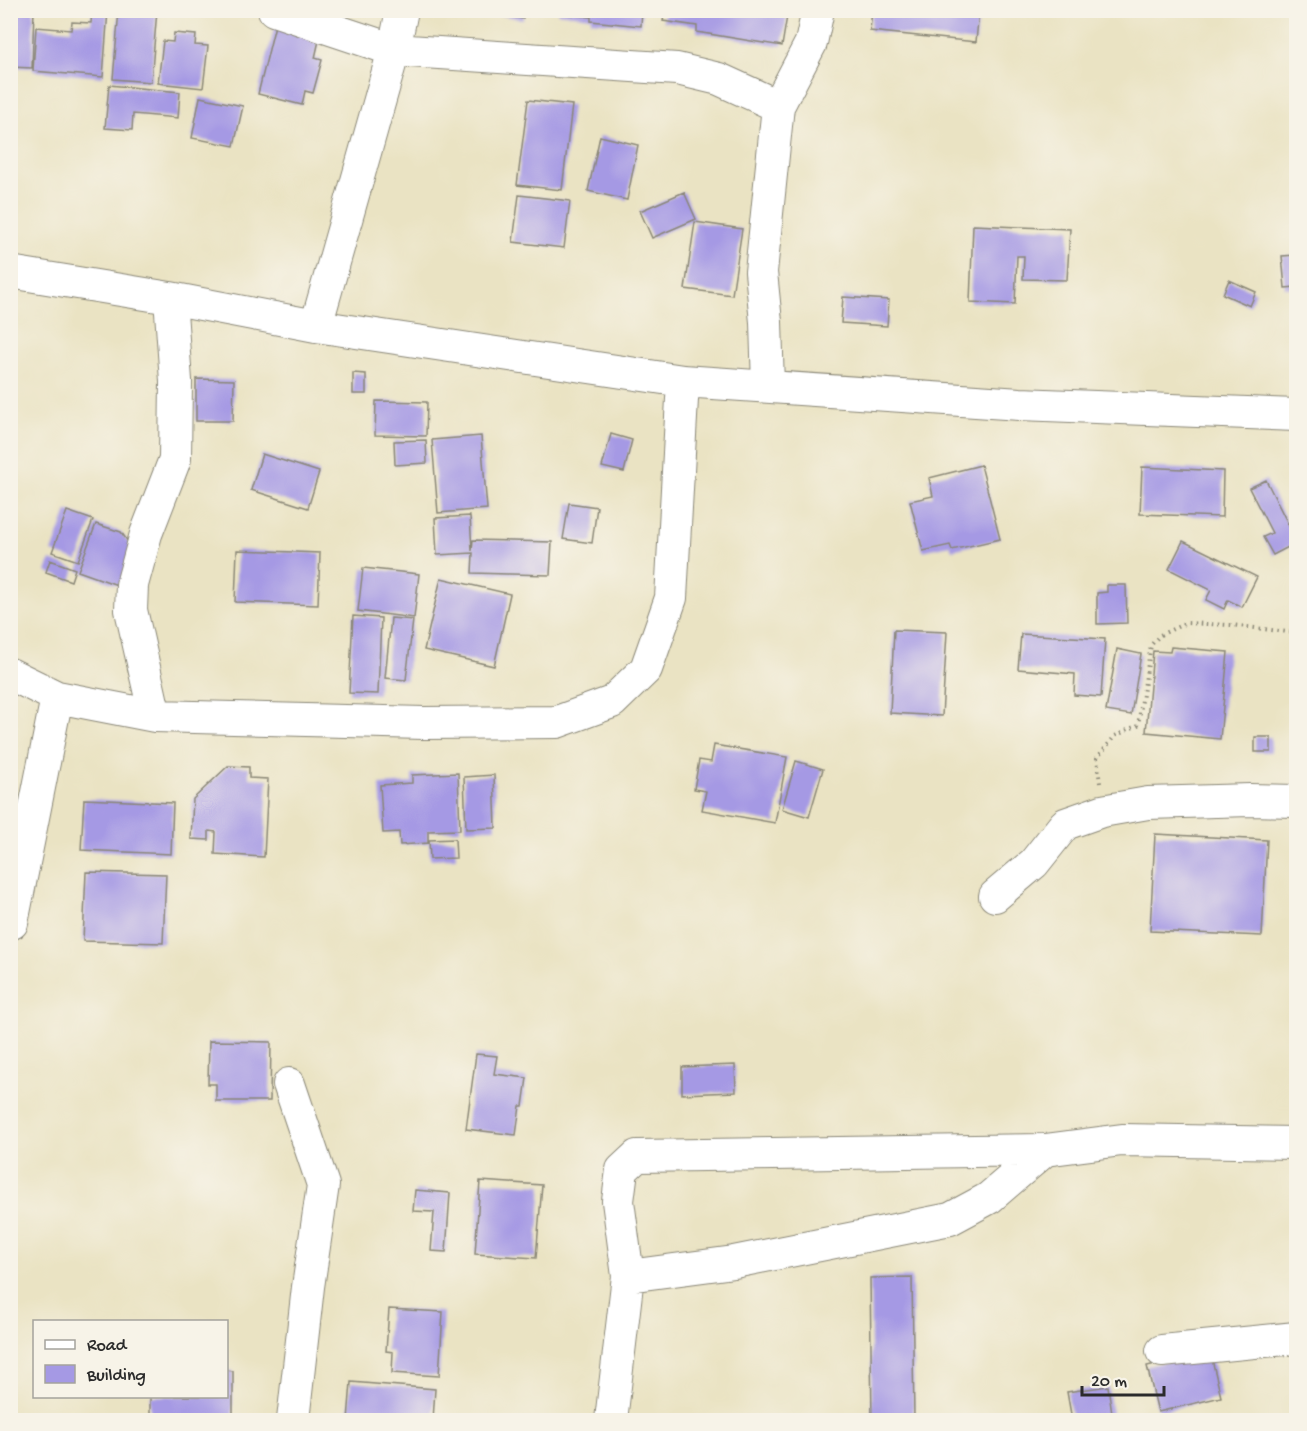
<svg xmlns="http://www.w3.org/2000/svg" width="1307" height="1431" viewBox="0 0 1307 1431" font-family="'Gochi Hand',sans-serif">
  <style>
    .building { fill: #a599e4 }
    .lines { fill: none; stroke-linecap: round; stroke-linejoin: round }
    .minor-casing { stroke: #8a8777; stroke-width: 34 }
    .path { stroke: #8a8777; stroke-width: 4; stroke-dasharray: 1.5 4.5; stroke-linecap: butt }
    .minor { stroke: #fff; stroke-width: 32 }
  </style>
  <rect width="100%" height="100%" fill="#f7f3e8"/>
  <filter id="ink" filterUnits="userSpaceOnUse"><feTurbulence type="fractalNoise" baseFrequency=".0167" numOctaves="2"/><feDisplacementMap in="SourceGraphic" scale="12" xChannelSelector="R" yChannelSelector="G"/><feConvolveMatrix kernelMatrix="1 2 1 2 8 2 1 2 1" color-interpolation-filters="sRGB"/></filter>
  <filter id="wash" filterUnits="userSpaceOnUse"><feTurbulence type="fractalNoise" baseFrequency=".008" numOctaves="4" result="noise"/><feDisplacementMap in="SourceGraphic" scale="24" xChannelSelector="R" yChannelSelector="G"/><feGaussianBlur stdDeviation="1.35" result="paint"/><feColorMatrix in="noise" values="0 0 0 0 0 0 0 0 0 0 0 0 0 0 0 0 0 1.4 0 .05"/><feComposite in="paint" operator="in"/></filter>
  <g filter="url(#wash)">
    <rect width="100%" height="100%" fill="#eae3c3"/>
    <g id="blocks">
      <path class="building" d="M 10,10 L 34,10 L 32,68 L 10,67 Z
        M 92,10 L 108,10 L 103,77 L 33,71 L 36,27 L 71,30 L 72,22 L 91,23 Z
        M 119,10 L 157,10 L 151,82 L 113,79 Z
        M 487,10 L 524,10 L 523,19 L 487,13 Z
        M 558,10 L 642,10 L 641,26 L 591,21 L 591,17 L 557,13 Z
        M 665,10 L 788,10 L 782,46 L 697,32 L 697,26 L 663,21 Z
        M 872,10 L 979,10 L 976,42 L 870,31 Z
        M 275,25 L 320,36 L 315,58 L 322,60 L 313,93 L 305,91 L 302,105 L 258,94 Z
        M 174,33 L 196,35 L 195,45 L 208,46 L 203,88 L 158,83 L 163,41 L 173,42 Z
        M 109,85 L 180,92 L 178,118 L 133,114 L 132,130 L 105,128 Z
        M 200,97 L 243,106 L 234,146 L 192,138 Z
        M 528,100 L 572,105 L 562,190 L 517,185 Z
        M 600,136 L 638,145 L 627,200 L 588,191 Z
        M 684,192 L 696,219 L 652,238 L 640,211 Z
        M 519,195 L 570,201 L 564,248 L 513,242 Z
        M 695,222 L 742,229 L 732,295 L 685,289 Z
        M 973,225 L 1070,229 L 1067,280 L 1023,279 L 1024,256 L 1017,256 L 1015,304 L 970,302 Z
        M 1296,255 L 1296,287 L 1285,288 L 1282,256 Z
        M 1229,280 L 1256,292 L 1250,306 L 1223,294 Z
        M 843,297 L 889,300 L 887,326 L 841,323 Z
        M 353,373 L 366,374 L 366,394 L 353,394 Z
        M 196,379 L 234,380 L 233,421 L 196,421 Z
        M 376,401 L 427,402 L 426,436 L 375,435 Z
        M 611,434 L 632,440 L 624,472 L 602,467 Z
        M 481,436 L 487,509 L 438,513 L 432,440 Z
        M 426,440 L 427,463 L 395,465 L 394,441 Z
        M 262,454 L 319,472 L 308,508 L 251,490 Z
        M 981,465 L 1000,539 L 952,550 L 950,545 L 923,551 L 910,501 L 933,496 L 929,478 Z
        M 1142,467 L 1223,471 L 1222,517 L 1140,514 Z
        M 1266,480 L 1296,540 L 1296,543 L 1273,555 L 1263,537 L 1272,533 L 1249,488 Z
        M 569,503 L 597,507 L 592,543 L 563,539 Z
        M 67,511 L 93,520 L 78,561 L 52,552 Z
        M 470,516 L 472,551 L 473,540 L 552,542 L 550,575 L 472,573 L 473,553 L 437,555 L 435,518 Z
        M 96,524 L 121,532 L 131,546 L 120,586 L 78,571 Z
        M 1183,541 L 1257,577 L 1242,607 L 1228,600 L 1224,609 L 1206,600 L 1211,590 L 1169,569 Z
        M 237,550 L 320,553 L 318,605 L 235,602 Z
        M 50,560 L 75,569 L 71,581 L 46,572 Z
        M 363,568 L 419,574 L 414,618 L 358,611 Z
        M 441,578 L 510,594 L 494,666 L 424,650 Z
        M 1107,585 L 1126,585 L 1127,623 L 1097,624 L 1097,593 L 1107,592 Z
        M 353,616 L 381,618 L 378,694 L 349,693 Z
        M 391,618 L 413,620 L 406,680 L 385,678 Z
        M 894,630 L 947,632 L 942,716 L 890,713 Z
        M 1021,634 L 1105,639 L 1101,697 L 1074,695 L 1075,674 L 1018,669 Z
        M 1171,647 L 1228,652 L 1220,739 L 1146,732 L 1153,651 L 1170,652 Z
        M 1117,649 L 1141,654 L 1131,715 L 1106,711 Z
        M 1255,737 L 1271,737 L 1271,752 L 1255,752 Z
        M 714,745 L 787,757 L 775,823 L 702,810 L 706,791 L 694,789 L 699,760 L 711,762 Z
        M 796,761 L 823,769 L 809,817 L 782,809 Z
        M 228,766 L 249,767 L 249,778 L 268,779 L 264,857 L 215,854 L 216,832 L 209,831 L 209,840 L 191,839 L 193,799 Z
        M 458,773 L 460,830 L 428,831 L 428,843 L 400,845 L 399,832 L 383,833 L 380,785 L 412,783 L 412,775 Z
        M 494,775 L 496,828 L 466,829 L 464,777 Z
        M 84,799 L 173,803 L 171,854 L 81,850 Z
        M 1155,834 L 1267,840 L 1262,936 L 1150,931 Z
        M 455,839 L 456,858 L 430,859 L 429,840 Z
        M 86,872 L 166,874 L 163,943 L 83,941 Z
        M 209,1041 L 271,1042 L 270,1101 L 216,1101 L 216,1084 L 208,1084 Z
        M 476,1054 L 497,1056 L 494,1074 L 527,1078 L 523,1106 L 520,1106 L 516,1135 L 466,1129 Z
        M 735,1065 L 736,1092 L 682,1094 L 682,1067 Z
        M 480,1181 L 542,1185 L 536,1258 L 475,1254 Z
        M 415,1190 L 450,1193 L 446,1252 L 431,1251 L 434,1212 L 413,1211 Z
        M 912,1277 L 914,1420 L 872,1420 L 870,1278 Z
        M 389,1309 L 443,1312 L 439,1376 L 392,1373 L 393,1352 L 386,1351 Z
        M 1210,1351 L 1221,1397 L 1158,1412 L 1147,1366 Z
        M 226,1370 L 233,1371 L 233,1420 L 201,1420 L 201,1418 L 150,1417 L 150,1396 L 226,1396 Z
        M 351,1382 L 435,1389 L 433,1420 L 348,1420 Z
        M 1108,1386 L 1112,1414 L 1072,1420 L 1067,1392 Z"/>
    </g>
  </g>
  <g filter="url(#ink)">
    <use href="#blocks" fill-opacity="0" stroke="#8a8777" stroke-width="1.5"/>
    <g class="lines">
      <g class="minor-casing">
        <path id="minor" d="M 274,10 L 394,50 L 677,69 L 719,79 L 778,106
          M 10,272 L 170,298 L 316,326 L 683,381 L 1020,404 L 1296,415
          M 316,326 L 394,50 L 402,10
          M 768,386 L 766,322 L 761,272 L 778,106 L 811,43 L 818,10
          M 10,674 L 57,697 L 155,716 L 424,723 L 557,722 L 612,702 L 646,669 L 671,598 L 683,381
          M 155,716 L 131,610 L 132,585 L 146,534 L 175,459 L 176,381 L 170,298
          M 995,896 L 1034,863 L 1065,824 L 1102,811 L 1148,803 L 1250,800 L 1296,801
          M 12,923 L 57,697
          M 289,1084 L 323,1185 L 308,1287 L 293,1420
          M 628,1276 L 618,1201 L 622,1170 L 637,1156 L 1045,1150
          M 1162,1351 L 1296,1338
          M 611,1420 L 628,1276 L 734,1262 L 950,1219 L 989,1198 L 1045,1150 L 1122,1140 L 1296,1143"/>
      </g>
      <path class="path" d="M 1100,783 L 1097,758 L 1115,736 L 1138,725 L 1151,645 L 1160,635 L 1186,623 L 1231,625 L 1296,633"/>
      <use href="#minor" class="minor"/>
    </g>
  </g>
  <rect width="1307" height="1431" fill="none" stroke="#f7f3e8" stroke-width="36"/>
  <rect x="33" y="1320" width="195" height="78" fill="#f7f3e8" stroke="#a5a39c" stroke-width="1.5"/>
  <rect x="45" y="1340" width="30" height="9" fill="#ffffff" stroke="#a5a39c" stroke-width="1.5"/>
  <text x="87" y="1350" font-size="18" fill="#2b2b2b">Road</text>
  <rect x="45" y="1365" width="30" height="18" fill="#a599e4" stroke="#a5a39c" stroke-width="1.5"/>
  <text x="87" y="1380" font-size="18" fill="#2b2b2b">Building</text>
  <path d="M1082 1386v9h82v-9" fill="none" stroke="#2b2b2b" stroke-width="3"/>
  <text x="1091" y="1386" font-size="18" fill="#2b2b2b" stroke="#f7f3e8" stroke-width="4.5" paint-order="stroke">20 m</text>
</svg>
